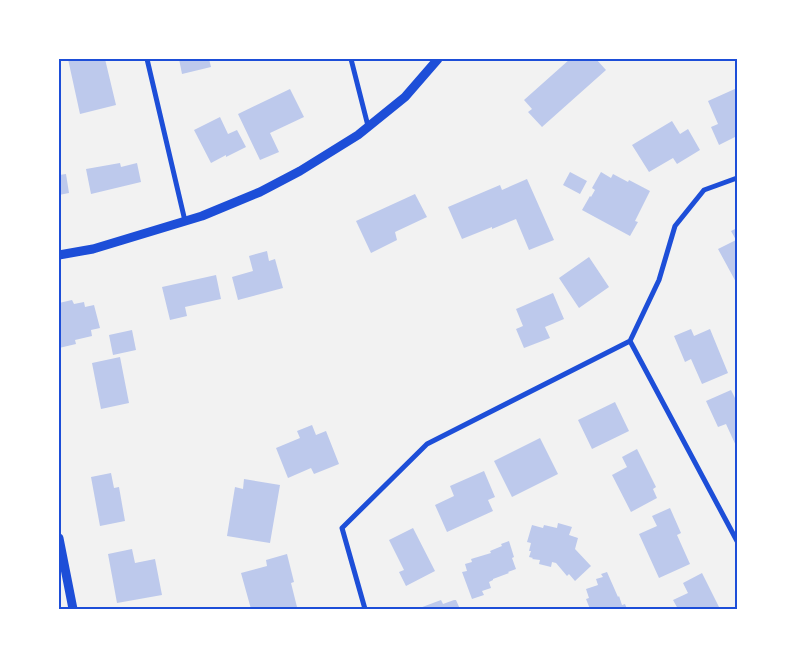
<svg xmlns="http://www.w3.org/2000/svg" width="796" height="668" viewBox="0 0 796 668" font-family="'PT Serif',serif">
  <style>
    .building { fill: #bdc9ec }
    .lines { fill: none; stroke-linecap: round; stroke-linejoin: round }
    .minor { stroke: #1d4ed8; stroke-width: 5 }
    .tertiary { stroke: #1d4ed8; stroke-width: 9 }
    .neatline { fill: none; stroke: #1d4ed8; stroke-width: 2 }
  </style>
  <rect width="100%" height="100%" fill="#f2f2f2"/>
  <path class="building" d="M 68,59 L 105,59 L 116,105 L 80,114 Z
    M 179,59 L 209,59 L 211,67 L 182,74 Z
    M 570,59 L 596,59 L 606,70 L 542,127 L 528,112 L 532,109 L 524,100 Z
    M 737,88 L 737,136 L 719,145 L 711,127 L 718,124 L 708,101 Z
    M 290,89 L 304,117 L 270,133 L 279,152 L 260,160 L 238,114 Z
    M 220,117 L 228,134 L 237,130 L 246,147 L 226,157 L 226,155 L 211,163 L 194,130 Z
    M 672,121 L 680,134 L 688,129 L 700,150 L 677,164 L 673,158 L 649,172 L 632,145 Z
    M 120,163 L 121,167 L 137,163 L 141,182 L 91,194 L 86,169 Z
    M 570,172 L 587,181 L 580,194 L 563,185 Z
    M 601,172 L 611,178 L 613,174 L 628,182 L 629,180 L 650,191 L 635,221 L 638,222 L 630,236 L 582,210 L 590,196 L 591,197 L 595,190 L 592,188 Z
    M 66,174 L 69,193 L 59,195 L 59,175 Z
    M 527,179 L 554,240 L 529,250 L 516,219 L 492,229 L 492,227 L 462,239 L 448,207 L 500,185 L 502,190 Z
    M 415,194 L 427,217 L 395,232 L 397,240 L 371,253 L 356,221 Z
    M 737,228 L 737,284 L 718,249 L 736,240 L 731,231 Z
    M 267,251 L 269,261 L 275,259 L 283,288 L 238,300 L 232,277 L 253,271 L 249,256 Z
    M 589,257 L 609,287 L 579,308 L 559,278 Z
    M 216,275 L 221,299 L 185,307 L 187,316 L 170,320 L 162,287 Z
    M 553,293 L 564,319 L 545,327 L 550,338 L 524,348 L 516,329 L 523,326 L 516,309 Z
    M 72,300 L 74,304 L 84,302 L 85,307 L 94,305 L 100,328 L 91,330 L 92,336 L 75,340 L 76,344 L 59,348 L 59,303 Z
    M 691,329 L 694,336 L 710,329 L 728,373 L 702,384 L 691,359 L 685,362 L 674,336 Z
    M 132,330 L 136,350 L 113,355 L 109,335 Z
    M 120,357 L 129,403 L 101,409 L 92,363 Z
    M 731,390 L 735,398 L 737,397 L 737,448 L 726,424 L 718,427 L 706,401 Z
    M 615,402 L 629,431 L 592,449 L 578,420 Z
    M 312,425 L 316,435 L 326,431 L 339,464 L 314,474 L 311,468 L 288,478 L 276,448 L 300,438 L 297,431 Z
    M 540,438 L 558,474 L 512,497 L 494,461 Z
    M 637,449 L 656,487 L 653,489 L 657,498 L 631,512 L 612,475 L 627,467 L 622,457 Z
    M 484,471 L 495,497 L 488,500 L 493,511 L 447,532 L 435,505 L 454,496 L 450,486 Z
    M 111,473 L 114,488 L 119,487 L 125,521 L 100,526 L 91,477 Z
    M 244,479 L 280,485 L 270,543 L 227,536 L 235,487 L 243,489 Z
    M 670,508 L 681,533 L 677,535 L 690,564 L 659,578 L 639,534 L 657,526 L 652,516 Z
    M 558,523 L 572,527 L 569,535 L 578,538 L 575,549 L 591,566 L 575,581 L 569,574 L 567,576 L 556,563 L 552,562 L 551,567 L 539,564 L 540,560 L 532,559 L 533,558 L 529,557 L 531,551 L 529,551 L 531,543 L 527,542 L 532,525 L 543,528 L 544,525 L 557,528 Z
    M 413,528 L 435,571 L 406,586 L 399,572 L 404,570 L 389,540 Z
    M 509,541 L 514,557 L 512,558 L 516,569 L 508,572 L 509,573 L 493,579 L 493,580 L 489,582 L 491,588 L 482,591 L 484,595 L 472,599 L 462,572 L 467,571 L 465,564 L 472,562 L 471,559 L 491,553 L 490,551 L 502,546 L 501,544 Z
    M 132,549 L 135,563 L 155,559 L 162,595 L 117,603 L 108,554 Z
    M 287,554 L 294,582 L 291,583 L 297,607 L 287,609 L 251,609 L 241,573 L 267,566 L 266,560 Z
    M 607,572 L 618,597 L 619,596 L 622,605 L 625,604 L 627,609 L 590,609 L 586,599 L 589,598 L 586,589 L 598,585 L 596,579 L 603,577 L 601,574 Z
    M 702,573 L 720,609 L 678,609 L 673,600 L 688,593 L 683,583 Z
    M 441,600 L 443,604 L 454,600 L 456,600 L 460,609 L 417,609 Z"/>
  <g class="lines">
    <path class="minor" d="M 147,59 L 185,221
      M 351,59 L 368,126
      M 630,341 L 737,541
      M 365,609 L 342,528 L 427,444 L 630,341 L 659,280 L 675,226 L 704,190 L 737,178"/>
    <path class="tertiary" d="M 59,255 L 93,249 L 202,216 L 260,192 L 300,171 L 358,135 L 405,97 L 438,59
      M 59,538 L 73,609"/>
  </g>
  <rect width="796" height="668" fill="none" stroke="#ffffff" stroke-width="120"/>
  <rect x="60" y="60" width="676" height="548" class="neatline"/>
</svg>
